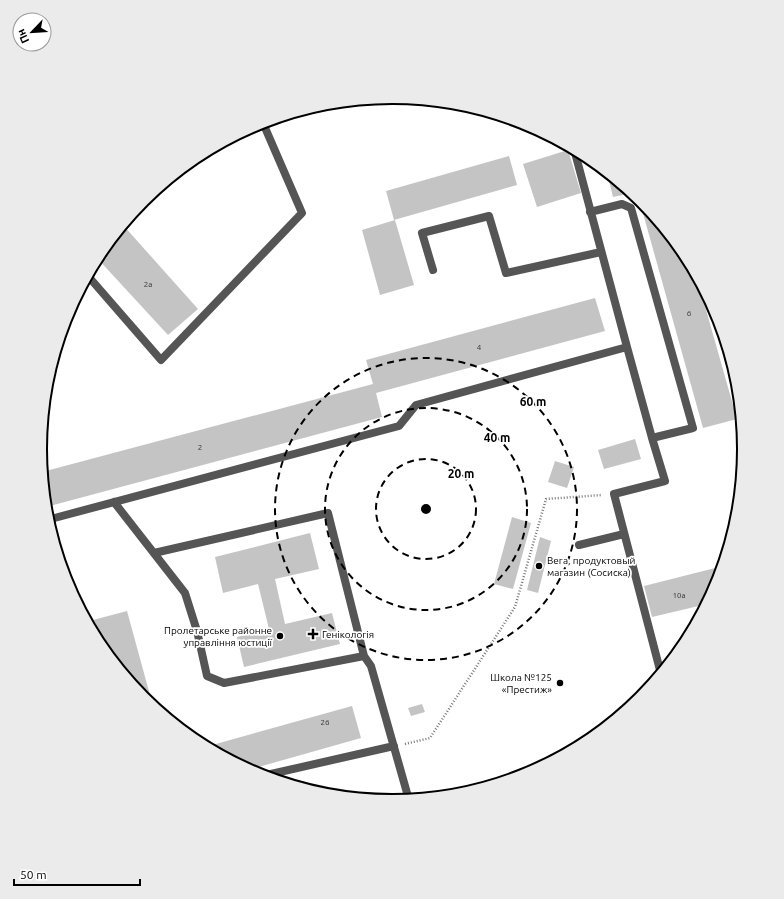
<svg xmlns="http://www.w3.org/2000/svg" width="784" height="899" viewBox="0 0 784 899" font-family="Ubuntu,sans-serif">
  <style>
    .building { fill: #c4c4c4 }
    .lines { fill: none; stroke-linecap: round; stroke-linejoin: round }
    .path { stroke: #777; stroke-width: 2.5; stroke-dasharray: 1 2; stroke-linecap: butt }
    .service { stroke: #555; stroke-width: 8 }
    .ring { fill: none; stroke: #000; stroke-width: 2; stroke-dasharray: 7 5 }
    .poi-dot { fill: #000; stroke: #fff; stroke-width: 1.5 }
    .labels { text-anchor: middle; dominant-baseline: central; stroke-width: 3.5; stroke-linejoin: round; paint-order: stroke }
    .number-label { font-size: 8px; fill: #313131 }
    .poi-label { font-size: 10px; fill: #000; stroke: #fff; text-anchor: start }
    .rim { fill: none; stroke: #000; stroke-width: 2 }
    .centre { fill: #000; stroke: #fff; stroke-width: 2 }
    .ring-label { font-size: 12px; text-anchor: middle; font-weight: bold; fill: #000; stroke: #fff; stroke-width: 3.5; stroke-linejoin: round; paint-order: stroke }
  </style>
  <rect width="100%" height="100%" fill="#fff"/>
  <path class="building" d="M 568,150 L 581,193 L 537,207 L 523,164 Z
    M 509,156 L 517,185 L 394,220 L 386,191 Z
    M 607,173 L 632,193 L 613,197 Z
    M 639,199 L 685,254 L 697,278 L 737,419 L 703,428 Z
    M 395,220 L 414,285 L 380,295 L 362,230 Z
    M 123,225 L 198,309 L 168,335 L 97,258 Z
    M 595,298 L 605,331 L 376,393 L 382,417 L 46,507 L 42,472 L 373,384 L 366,360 Z
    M 635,439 L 641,459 L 604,469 L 598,450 Z
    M 555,461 L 574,467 L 567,488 L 548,482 Z
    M 512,517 L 531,523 L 513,589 L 494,584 Z
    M 310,533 L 319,569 L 275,579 L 285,624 L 332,613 L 340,644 L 244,667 L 237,637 L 269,629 L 258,584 L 223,593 L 215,557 Z
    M 540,537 L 551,541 L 538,593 L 527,590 Z
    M 723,566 L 717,584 L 707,604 L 652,617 L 644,586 Z
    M 127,611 L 153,706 L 143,698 L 101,647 L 93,620 Z
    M 422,704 L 425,712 L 411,716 L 408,708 Z
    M 352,706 L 361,738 L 248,770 L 205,747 Z"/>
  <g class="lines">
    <path class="path" d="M 405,744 L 430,738 L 515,607 L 546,499 L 602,495"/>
    <path class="service" d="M 590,212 L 622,204 L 631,208 L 693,428 L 652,438 L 627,347
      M 433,270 L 422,233 L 489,216 L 506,273 L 601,252
      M 88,276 L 161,360 L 302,213 L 263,123
      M 652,438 L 665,481 L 614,494 L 661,674
      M 114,502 L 185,593 L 197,631 L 207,676 L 224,683 L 364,656 L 371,666 L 409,800
      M 47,520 L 399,426 L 416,405 L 627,347 L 574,149
      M 579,545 L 624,534
      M 154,553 L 328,513 L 364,656
      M 262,776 L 394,746"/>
  </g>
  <g class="ring">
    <circle cx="426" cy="509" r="50"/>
    <circle cx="426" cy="509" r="101"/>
    <circle cx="426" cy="509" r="151"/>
  </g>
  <g class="poi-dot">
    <circle cx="539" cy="566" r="4"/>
    <path d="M311 628h4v4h4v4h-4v4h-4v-4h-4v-4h4z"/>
    <circle cx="280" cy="636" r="4"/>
    <circle cx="560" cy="683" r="4"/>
  </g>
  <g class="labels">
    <g class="number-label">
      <text x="148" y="284">2а</text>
      <text x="689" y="313">6</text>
      <text x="479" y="347">4</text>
      <text x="200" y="447">2</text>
      <text x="679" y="595">10а</text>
      <text x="325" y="722">26</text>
    </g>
    <g class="poi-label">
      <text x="547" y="560">Вега, продуктовый<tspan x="547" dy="12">магазин (Сосиска)</tspan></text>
      <text x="272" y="630" text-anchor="end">Пролетарське районне<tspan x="272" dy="12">управління юстиції</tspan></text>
      <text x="322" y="634">Генікологія</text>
      <text x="552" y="677" text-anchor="end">Школа №125<tspan x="552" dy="12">«Престиж»</tspan></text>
    </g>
  </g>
  <path d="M0 0H784V899H0ZM47 449a345 345 0 1 1 690 0a345 345 0 1 1-690 0Z" fill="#ebebeb" fill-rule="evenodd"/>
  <path class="rim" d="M47 449a345 345 0 1 1 690 0a345 345 0 1 1-690 0Z"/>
  <circle cx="426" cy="509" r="6" class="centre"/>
  <g class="ring-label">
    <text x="533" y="406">60 m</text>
    <text x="497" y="442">40 m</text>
    <text x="461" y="478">20 m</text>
  </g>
  <g transform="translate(32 32) rotate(245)"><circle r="19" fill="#ffffff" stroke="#999999"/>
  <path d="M0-3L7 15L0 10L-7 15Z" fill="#000000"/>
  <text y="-6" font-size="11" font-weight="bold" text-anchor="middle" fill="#000000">Пн</text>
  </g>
  <path d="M14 879v6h126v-6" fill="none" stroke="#000000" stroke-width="2"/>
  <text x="20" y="879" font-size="12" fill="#000000" stroke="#ffffff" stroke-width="3" paint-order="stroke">50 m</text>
</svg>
